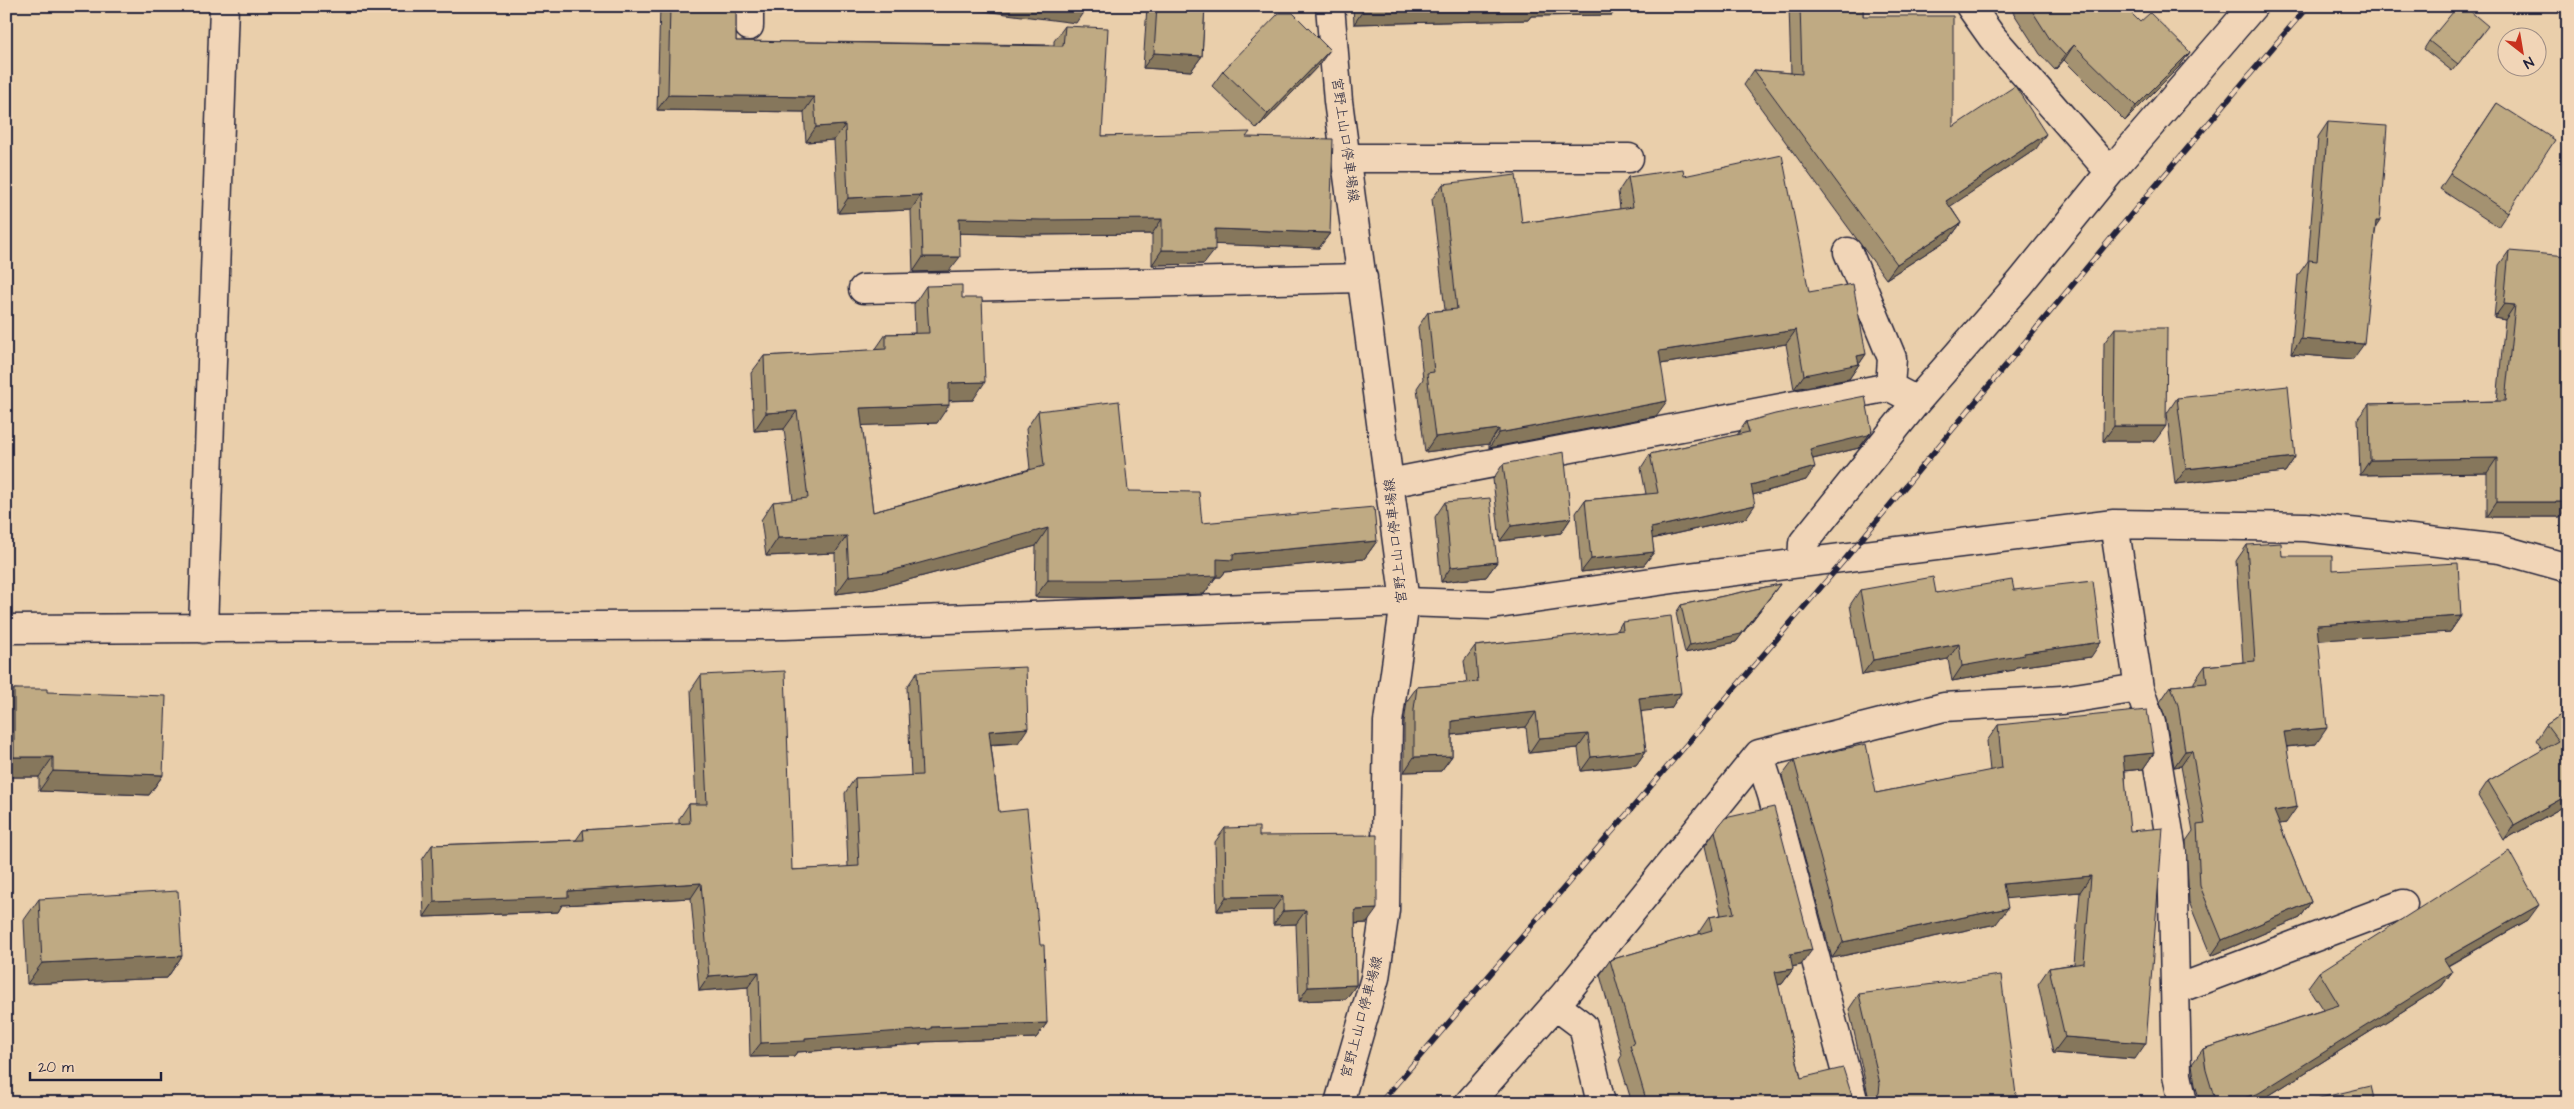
<svg xmlns="http://www.w3.org/2000/svg" width="2574" height="1109" viewBox="0 0 2574 1109" font-family="'Architects Daughter','Klee One',sans-serif">
  <style>
    .lines { fill: none; stroke-linecap: round; stroke-linejoin: round }
    .minor-casing { stroke: #22223b; stroke-width: 31 }
    .secondary-casing { stroke: #22223b; stroke-width: 31 }
    .minor { stroke: #f1d5b7; stroke-width: 28 }
    .secondary { stroke: #f1d5b7; stroke-width: 28 }
    .rail-casing { stroke: #22223b; stroke-width: 5.5 }
    .rail { stroke: #f1d5b7; stroke-width: 4; stroke-dasharray: 11; stroke-linecap: butt }
    .wall { fill: #a49271; stroke: #22223b }
    .shaded-wall { fill: #86775c; stroke: #22223b }
    .building { fill: #bfaa83; stroke: #22223b }
    .labels { text-anchor: middle; dominant-baseline: central; stroke-width: 4.5; stroke-linejoin: round; paint-order: stroke }
    .street-label { font-size: 14px; fill: #22223b; stroke: #f1d5b7 }
  </style>
  <rect width="100%" height="100%" fill="#eacfab"/>
  <filter id="ink" filterUnits="userSpaceOnUse"><feTurbulence type="fractalNoise" baseFrequency=".02" numOctaves="2"/><feDisplacementMap in="SourceGraphic" scale="10" xChannelSelector="R" yChannelSelector="G"/><feConvolveMatrix kernelMatrix="1 2 1 2 8 2 1 2 1" color-interpolation-filters="sRGB"/></filter>
  <g filter="url(#ink)">
    <g class="lines">
      <g class="minor-casing">
        <path id="minor" d="M 749,26 L 749,6
          M 1346,158 L 1629,158
          M 2110,172 L 2253,6
          M 1848,252 L 1892,358 L 1890,387
          M 863,289 L 1363,278
          M 1389,483 L 1890,387 L 1917,401
          M 2114,524 L 2139,688 L 2151,723 L 2172,851 L 2177,1075 L 2183,1103
          M 1802,563 L 1803,543 L 1917,401 L 2020,283 L 2110,172 L 1992,37 L 1970,6
          M 6,629 L 785,625 L 1405,602 L 1491,605 L 1680,578 L 2114,524 L 2305,527 L 2500,549 L 2568,568
          M 203,629 L 224,6
          M 1759,754 L 1772,795 L 1854,1103
          M 2175,990 L 2403,904
          M 1555,1005 L 1583,1026 L 1601,1103
          M 1469,1103 L 1564,995 L 1759,754 L 1944,707 L 2062,700 L 2139,688"/>
      </g>
      <g class="secondary-casing">
        <path id="secondary" d="M 1330,6 L 1338,101 L 1405,602 L 1388,722 L 1385,910 L 1375,978 L 1339,1103"/>
      </g>
      <use href="#minor" class="minor"/>
      <use href="#secondary" class="secondary"/>
      <g class="rail-casing">
        <path id="rail" d="M 1380,1103 L 1846,558 L 2113,236 L 2308,6"/>
      </g>
      <use href="#rail" class="rail"/>
    </g>
    <path class="wall" d="M 660,6 L 736,6 L 736,41 L 1054,45 L 1054,41 L 1065,26 L 1102,136 L 1247,137 L 1330,233 L 1319,248 L 1215,244 L 1204,264 L 1152,265 L 1152,234 L 1032,235 L 959,233 L 949,271 L 913,272 L 911,210 L 838,213 L 834,140 L 806,142 L 804,112 L 657,110 Z
      M 1147,6 L 1205,6 L 1202,56 L 1191,71 L 1143,68 Z
      M 1353,6 L 1618,6 L 1612,15 L 1531,16 L 1528,20 L 1354,24 Z
      M 1789,6 L 1863,6 L 1863,16 L 1953,127 L 2036,149 L 1950,206 L 1961,223 L 1950,238 L 1886,279 L 1744,85 L 1754,70 L 1791,73 Z
      M 2009,6 L 2124,6 L 2140,22 L 2190,52 L 2179,67 L 2125,121 L 2064,60 L 2055,70 L 2040,54 Z
      M 2483,33 L 2452,71 L 2424,49 L 2429,41 Z
      M 1319,65 L 1257,129 L 1212,86 L 1223,71 Z
      M 2497,103 L 2508,212 L 2498,227 L 2440,189 Z
      M 2328,122 L 2376,228 L 2353,359 L 2291,354 L 2298,275 L 2308,261 L 2318,137 Z
      M 1684,176 L 1809,292 L 1866,354 L 1849,379 L 1794,389 L 1786,344 L 1661,364 L 1656,416 L 1489,448 L 1489,444 L 1425,452 L 1417,388 L 1423,379 L 1418,327 L 1428,312 L 1445,310 L 1432,199 L 1443,184 L 1522,223 L 1620,209 L 1618,192 L 1628,177 Z
      M 2509,251 L 2560,517 L 2487,517 L 2487,473 L 2360,475 L 2358,418 L 2369,404 L 2497,401 L 2505,320 L 2494,318 L 2499,265 Z
      M 926,286 L 962,298 L 973,400 L 949,401 L 937,423 L 862,425 L 873,512 L 1030,469 L 1026,429 L 1038,411 L 1128,491 L 1202,523 L 1377,541 L 1364,559 L 1225,572 L 1221,577 L 1216,577 L 1204,594 L 1091,598 L 1035,597 L 1036,546 L 874,589 L 836,594 L 835,553 L 766,556 L 761,520 L 773,502 L 793,500 L 784,429 L 754,431 L 751,373 L 764,356 L 875,350 L 886,334 L 915,333 L 914,304 Z
      M 2115,328 L 2155,441 L 2103,441 L 2104,343 Z
      M 2177,398 L 2295,457 L 2285,472 L 2175,484 L 2167,413 Z
      M 1746,422 L 1872,431 L 1859,448 L 1813,459 L 1806,480 L 1753,495 L 1746,518 L 1652,539 L 1654,552 L 1644,565 L 1581,572 L 1576,513 L 1585,500 L 1646,494 L 1641,468 L 1650,454 L 1737,435 Z
      M 1503,464 L 1571,518 L 1561,533 L 1500,541 L 1493,479 Z
      M 1445,502 L 1497,562 L 1486,577 L 1441,582 L 1435,517 Z
      M 2247,545 L 2282,556 L 2332,570 L 2461,616 L 2450,632 L 2318,640 L 2316,744 L 2287,747 L 2286,823 L 2279,824 L 2311,902 L 2300,918 L 2211,956 L 2189,902 L 2186,841 L 2193,831 L 2181,766 L 2174,767 L 2166,720 L 2160,702 L 2171,686 L 2194,684 L 2194,682 L 2205,666 L 2243,662 L 2236,561 Z
      M 1780,584 L 1736,642 L 1685,653 L 1676,613 L 1681,605 Z
      M 1860,590 L 1936,593 L 2014,590 L 2091,657 L 2016,667 L 2014,670 L 1952,681 L 1948,659 L 1862,675 L 1850,605 Z
      M 1622,622 L 1681,693 L 1671,708 L 1641,711 L 1646,751 L 1636,765 L 1581,771 L 1578,748 L 1529,753 L 1526,727 L 1452,735 L 1452,756 L 1441,771 L 1404,772 L 1404,723 L 1407,701 L 1417,687 L 1467,683 L 1464,661 L 1475,646 L 1617,631 Z
      M 917,672 L 1018,743 L 991,745 L 999,812 L 1047,1023 L 1036,1038 L 922,1042 L 921,1044 L 797,1052 L 794,1056 L 750,1057 L 748,987 L 699,991 L 691,898 L 562,905 L 558,912 L 424,917 L 422,860 L 432,845 L 576,840 L 583,830 L 679,824 L 679,819 L 689,804 L 696,804 L 691,690 L 701,675 L 792,870 L 848,867 L 845,793 L 855,778 L 911,776 L 907,687 Z
      M 14,689 L 47,692 L 163,775 L 149,795 L 39,791 L 39,777 L 6,777 L 6,701 Z
      M 2568,710 L 2568,804 L 2504,840 L 2478,796 L 2488,781 L 2543,750 L 2536,740 L 2546,725 Z
      M 1998,725 L 2154,753 L 2143,769 L 2125,771 L 2135,1059 L 2053,1053 L 2038,984 L 2049,968 L 2074,964 L 2080,892 L 2006,898 L 1996,924 L 1832,958 L 1782,776 L 1794,760 L 1876,793 L 1990,771 L 1987,741 Z
      M 1225,828 L 1259,836 L 1367,923 L 1355,924 L 1356,985 L 1346,999 L 1299,1001 L 1296,924 L 1273,925 L 1273,910 L 1217,911 L 1215,842 Z
      M 1715,831 L 1801,965 L 1792,967 L 1793,969 L 1782,984 L 1778,985 L 1801,1078 L 1853,1099 L 1860,1103 L 1632,1103 L 1619,1060 L 1622,1055 L 1600,975 L 1610,960 L 1699,934 L 1699,932 L 1709,917 L 1721,915 L 1705,846 Z
      M 39,899 L 182,956 L 167,978 L 27,984 L 24,920 Z
      M 2528,920 L 2448,966 L 2452,972 L 2441,987 L 2257,1103 L 2201,1103 L 2195,1085 L 2192,1064 L 2203,1049 L 2323,1010 L 2308,987 L 2319,972 Z
      M 1859,994 L 2017,1103 L 1869,1103 L 1869,1099 L 1849,1009 Z"/>
    <path class="shaded-wall" d="M 945,6 L 1073,6 L 1086,8 L 1076,23 Z
      M 1366,6 L 1618,6 L 1612,15 L 1531,16 L 1528,20 L 1354,24 Z
      M 2074,45 L 2064,60 L 2055,70 L 2065,55 Z
      M 1330,50 L 1319,65 L 1257,129 L 1268,114 Z
      M 2190,52 L 2179,67 L 2125,121 L 2136,106 Z
      M 1154,53 L 1202,56 L 1191,71 L 1143,68 Z
      M 668,95 L 814,97 L 804,112 L 657,110 Z
      M 845,125 L 834,140 L 806,142 L 816,127 Z
      M 2046,134 L 2036,149 L 1936,216 L 1946,201 Z
      M 921,195 L 911,210 L 838,213 L 848,198 Z
      M 959,218 L 1162,219 L 1152,234 L 1032,235 L 949,233 Z
      M 2376,221 L 2380,221 L 2370,236 Z
      M 1961,223 L 1950,238 L 1886,279 L 1897,264 Z
      M 1215,229 L 1330,233 L 1319,248 L 1204,244 Z
      M 1162,250 L 1215,250 L 1204,264 L 1152,265 Z
      M 923,257 L 960,257 L 949,271 L 913,272 Z
      M 2504,304 L 2515,305 L 2505,320 L 2494,318 Z
      M 1796,330 L 1786,344 L 1648,366 L 1659,351 Z
      M 2301,339 L 2364,344 L 2353,359 L 2291,354 Z
      M 1866,354 L 1849,379 L 1794,389 L 1804,375 L 1857,356 Z
      M 985,382 L 973,400 L 936,401 L 949,383 Z
      M 1667,401 L 1656,416 L 1489,448 L 1499,433 Z
      M 949,405 L 937,423 L 847,426 L 860,408 Z
      M 797,411 L 784,429 L 754,431 L 766,413 Z
      M 2114,426 L 2166,426 L 2155,441 L 2103,441 Z
      M 1499,429 L 1489,444 L 1425,452 L 1435,437 Z
      M 1872,431 L 1859,448 L 1800,462 L 1810,449 Z
      M 2295,457 L 2285,472 L 2175,484 L 2186,469 Z
      M 2497,458 L 2487,473 L 2360,475 L 2370,460 Z
      M 1815,467 L 1806,480 L 1742,498 L 1751,485 Z
      M 2497,502 L 2568,502 L 2568,505 L 2560,517 L 2487,517 Z
      M 1755,505 L 1746,518 L 1642,541 L 1651,528 Z
      M 1571,518 L 1561,533 L 1500,541 L 1511,526 Z
      M 1048,528 L 1036,546 L 874,589 L 836,594 L 849,576 Z
      M 847,536 L 835,553 L 766,556 L 778,538 Z
      M 1377,541 L 1364,559 L 1225,572 L 1221,577 L 1216,577 L 1204,594 L 1091,598 L 1035,597 L 1048,580 L 1233,554 Z
      M 1654,552 L 1644,565 L 1581,572 L 1591,559 Z
      M 1497,562 L 1486,577 L 1441,582 L 1451,567 Z
      M 1780,584 L 1736,642 L 1685,653 L 1690,645 Z
      M 2461,616 L 2450,632 L 2306,641 L 2317,625 Z
      M 2101,642 L 2091,657 L 2016,667 L 2014,670 L 1952,681 L 1962,666 L 2024,653 Z
      M 1959,644 L 1948,659 L 1862,675 L 1873,660 Z
      M 1681,693 L 1671,708 L 1629,713 L 1639,698 Z
      M 1536,712 L 1526,727 L 1442,736 L 1452,721 Z
      M 1028,728 L 1018,743 L 979,745 L 989,731 Z
      M 2327,728 L 2316,744 L 2273,748 L 2284,732 Z
      M 1588,734 L 1578,748 L 1529,753 L 1539,738 Z
      M 2192,750 L 2181,766 L 2174,767 L 2185,751 Z
      M 1646,751 L 1636,765 L 1581,771 L 1591,757 Z
      M 2154,753 L 2143,769 L 2112,772 L 2123,756 Z
      M 1452,756 L 1441,771 L 1404,772 L 1414,757 Z
      M 14,757 L 53,757 L 39,777 L 6,777 L 6,769 Z
      M 53,771 L 163,775 L 149,795 L 39,791 Z
      M 2568,795 L 2568,804 L 2504,840 L 2514,825 Z
      M 2297,807 L 2286,823 L 2263,827 L 2274,811 Z
      M 2091,876 L 2080,892 L 1992,900 L 2003,884 Z
      M 701,883 L 691,898 L 562,905 L 558,912 L 424,917 L 434,902 L 568,891 Z
      M 1283,896 L 1273,910 L 1217,911 L 1226,897 Z
      M 2311,902 L 2300,918 L 2211,956 L 2222,940 Z
      M 2539,905 L 2528,920 L 2433,974 L 2444,959 Z
      M 2008,908 L 1996,924 L 1832,958 L 1843,942 Z
      M 1377,909 L 1367,923 L 1345,924 L 1355,910 Z
      M 1306,910 L 1296,924 L 1273,925 L 1283,911 Z
      M 1812,950 L 1801,965 L 1780,969 L 1790,954 Z
      M 182,956 L 167,978 L 27,984 L 42,963 Z
      M 1793,969 L 1782,984 L 1764,987 L 1775,972 Z
      M 759,972 L 748,987 L 699,991 L 709,976 Z
      M 2452,972 L 2441,987 L 2257,1103 L 2228,1103 Z
      M 1356,985 L 1346,999 L 1299,1001 L 1308,987 Z
      M 1047,1023 L 1036,1038 L 922,1042 L 921,1044 L 797,1052 L 794,1056 L 750,1057 L 761,1043 L 805,1038 L 931,1027 Z
      M 2065,1037 L 2146,1043 L 2135,1059 L 2053,1053 Z"/>
    <path class="building" d="M 670,6 L 736,6 L 736,41 L 1063,46 L 1065,26 L 1108,28 L 1102,136 L 1250,132 L 1246,137 L 1333,139 L 1330,233 L 1215,229 L 1215,250 L 1162,250 L 1162,219 L 1042,220 L 959,218 L 960,257 L 923,257 L 921,195 L 848,198 L 845,125 L 816,127 L 814,97 L 668,95 Z
      M 1073,6 L 1086,6 L 1086,8 Z
      M 1157,6 L 1205,6 L 1202,56 L 1154,53 Z
      M 1800,6 L 1863,6 L 1863,16 L 1953,16 L 1953,127 L 2015,86 L 2046,134 L 1946,201 L 1961,223 L 1897,264 L 1754,70 L 1802,74 Z
      M 2029,6 L 2124,6 L 2140,22 L 2150,13 L 2190,52 L 2136,106 L 2074,45 L 2065,55 L 2050,39 Z
      M 2458,6 L 2464,6 L 2488,26 L 2458,64 L 2429,41 Z
      M 1279,13 L 1293,13 L 1330,50 L 1268,114 L 1223,71 Z
      M 2497,103 L 2555,140 L 2508,212 L 2450,174 Z
      M 2328,122 L 2387,126 L 2380,221 L 2376,221 L 2364,344 L 2301,339 L 2309,260 L 2317,261 Z
      M 1782,155 L 1809,292 L 1853,284 L 1866,354 L 1857,356 L 1859,364 L 1804,375 L 1796,330 L 1659,351 L 1667,401 L 1499,433 L 1499,429 L 1435,437 L 1427,373 L 1434,372 L 1428,312 L 1457,309 L 1443,184 L 1516,175 L 1522,223 L 1633,207 L 1628,177 L 1683,169 L 1684,176 Z
      M 2509,251 L 2568,256 L 2568,502 L 2497,502 L 2497,458 L 2370,460 L 2369,404 L 2505,401 L 2515,305 L 2504,304 Z
      M 962,285 L 962,298 L 982,298 L 985,382 L 949,383 L 949,405 L 860,408 L 873,512 L 1044,466 L 1038,411 L 1119,401 L 1128,491 L 1199,492 L 1202,523 L 1374,507 L 1377,541 L 1233,554 L 1233,560 L 1217,559 L 1217,576 L 1103,580 L 1048,580 L 1048,528 L 887,572 L 849,576 L 847,536 L 778,538 L 773,502 L 808,498 L 797,411 L 766,413 L 764,356 L 886,349 L 886,334 L 929,333 L 926,286 Z
      M 2115,328 L 2167,328 L 2166,426 L 2114,426 Z
      M 2288,386 L 2295,457 L 2186,469 L 2177,398 Z
      M 1865,396 L 1872,431 L 1868,435 L 1810,449 L 1815,467 L 1751,485 L 1755,505 L 1651,528 L 1654,552 L 1591,559 L 1585,500 L 1658,493 L 1650,454 L 1749,432 L 1746,422 L 1775,414 Z
      M 1564,452 L 1571,518 L 1511,526 L 1503,464 Z
      M 1490,498 L 1497,562 L 1451,567 L 1445,502 Z
      M 2281,543 L 2282,556 L 2332,556 L 2332,570 L 2458,563 L 2461,616 L 2317,625 L 2327,728 L 2284,732 L 2297,807 L 2274,811 L 2311,902 L 2222,940 L 2200,886 L 2197,825 L 2205,824 L 2192,750 L 2185,751 L 2178,705 L 2171,686 L 2207,683 L 2205,666 L 2255,661 L 2247,545 Z
      M 1933,577 L 1936,593 L 2012,580 L 2014,590 L 2093,581 L 2101,642 L 2024,653 L 2024,655 L 1962,666 L 1959,644 L 1873,660 L 1860,590 Z
      M 1780,584 L 1741,634 L 1690,645 L 1681,605 Z
      M 1671,616 L 1681,693 L 1639,698 L 1646,751 L 1591,757 L 1588,734 L 1539,738 L 1536,712 L 1452,721 L 1452,756 L 1414,757 L 1414,709 L 1417,687 L 1478,682 L 1475,646 L 1623,630 L 1622,622 Z
      M 1026,667 L 1028,728 L 989,731 L 999,812 L 1027,809 L 1040,945 L 1044,945 L 1047,1023 L 931,1027 L 931,1029 L 805,1038 L 805,1041 L 761,1043 L 759,972 L 709,976 L 701,883 L 568,891 L 568,897 L 434,902 L 432,845 L 584,840 L 583,830 L 690,823 L 689,804 L 707,804 L 701,675 L 785,671 L 792,870 L 859,866 L 855,778 L 922,775 L 917,672 Z
      M 14,689 L 47,689 L 47,692 L 166,696 L 163,775 L 53,771 L 53,757 L 14,757 Z
      M 2147,710 L 2154,753 L 2123,756 L 2130,831 L 2163,828 L 2146,1043 L 2065,1037 L 2049,968 L 2084,963 L 2091,876 L 2003,884 L 2008,908 L 1843,942 L 1794,760 L 1866,744 L 1876,793 L 2002,768 L 1998,725 Z
      M 2568,710 L 2568,795 L 2514,825 L 2488,781 L 2558,741 L 2546,725 Z
      M 1774,807 L 1812,950 L 1790,954 L 1793,969 L 1775,972 L 1801,1078 L 1843,1068 L 1853,1099 L 1860,1103 L 1647,1103 L 1630,1045 L 1634,1044 L 1610,960 L 1712,930 L 1709,917 L 1734,913 L 1715,831 L 1725,818 Z
      M 1259,827 L 1259,836 L 1377,835 L 1377,909 L 1355,910 L 1356,985 L 1308,987 L 1306,910 L 1283,911 L 1283,896 L 1226,897 L 1225,828 Z
      M 2509,851 L 2539,905 L 2444,959 L 2452,972 L 2259,1093 L 2228,1103 L 2216,1103 L 2206,1070 L 2203,1049 L 2339,1005 L 2319,972 Z
      M 178,891 L 182,956 L 42,963 L 39,899 Z
      M 2001,975 L 2017,1103 L 1869,1103 L 1875,1099 L 1879,1093 L 1880,1084 L 1859,994 Z
      M 2371,1086 L 2375,1103 L 2298,1103 Z
      M 1579,1096 L 1580,1103 L 1550,1103 Z"/>
  </g>
  <g class="labels">
    <g class="street-label">
      <text transform="translate(1345 140) rotate(82)">宮野上山口停車場線</text>
      <text transform="translate(1396 541) rotate(-96)">宮野上山口停車場線</text>
      <text transform="translate(1362 1017) rotate(-75)">宮野上山口停車場線</text>
    </g>
  </g>
  <rect width="2574" height="1109" fill="none" stroke="#f1d5b7" stroke-width="25"/>
  <rect x="12" y="12" width="2549" height="1084" fill="none" stroke="#22223b" stroke-width="2" filter="url(#ink)"/>
  <g transform="translate(2522 52) rotate(149)"><circle r="24" fill="#f1d5b7" stroke="#9e8d85"/>
  <path d="M0-4L9 19L0 12L-9 19Z" fill="#c8321e"/>
  <text y="-8" font-size="14" font-weight="bold" text-anchor="middle" fill="#22223b">N</text>
  </g>
  <path d="M30 1072v8h131v-8" fill="none" stroke="#22223b" stroke-width="2.5"/>
  <text x="38" y="1072" font-size="15" fill="#22223b" stroke="#f1d5b7" stroke-width="4" paint-order="stroke">20 m</text>
</svg>
